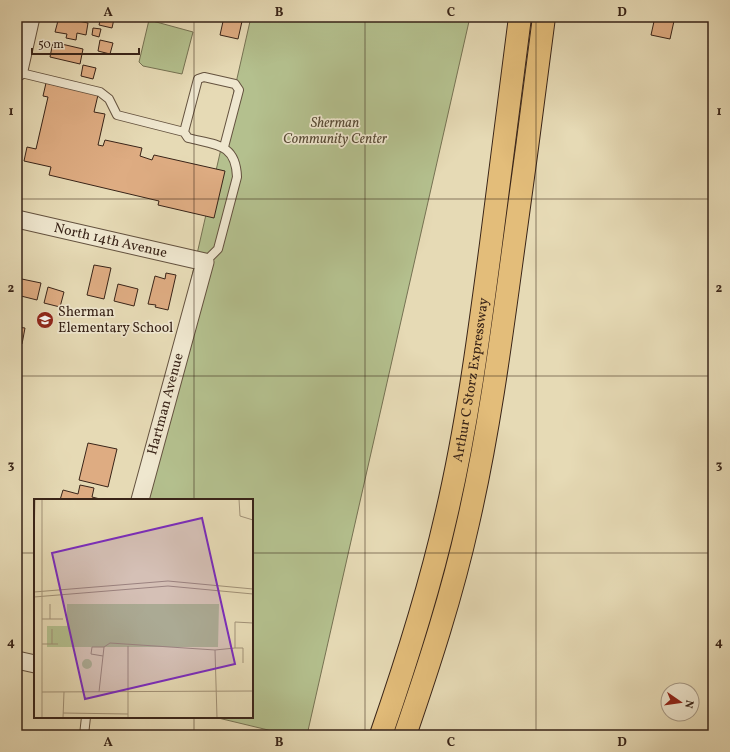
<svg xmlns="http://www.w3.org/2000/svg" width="730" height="752" viewBox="0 0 730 752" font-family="Vollkorn,serif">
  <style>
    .green { fill: #b4c08e; stroke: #767253 }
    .building { fill: #deac82; stroke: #392418 }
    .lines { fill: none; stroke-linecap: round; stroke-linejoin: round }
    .service-casing { stroke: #64523f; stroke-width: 10 }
    .minor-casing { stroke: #64523f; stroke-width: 19 }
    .tertiary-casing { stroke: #64523f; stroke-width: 23 }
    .trunk-casing { stroke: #392418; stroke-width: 24 }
    .service { stroke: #efe7cf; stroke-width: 8 }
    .minor { stroke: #efe7cf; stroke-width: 17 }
    .tertiary { stroke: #efe7cf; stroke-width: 21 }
    .trunk { stroke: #e3bd7a; stroke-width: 22 }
    .grid { fill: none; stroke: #392418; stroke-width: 1; stroke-opacity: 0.55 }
    .labels { text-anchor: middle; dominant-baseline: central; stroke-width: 3.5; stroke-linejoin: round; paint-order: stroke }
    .park-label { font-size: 14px; font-style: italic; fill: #584b36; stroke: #efe7cf }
    .street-label { font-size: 14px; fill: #392418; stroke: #efe7cf }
    .poi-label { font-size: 14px; fill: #392418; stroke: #efe7cf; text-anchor: start }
    .inset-road { fill: none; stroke: #a19176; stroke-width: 1 }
    .view { fill: #7b2cbf; fill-opacity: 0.15; stroke: #7b2cbf; stroke-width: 2 }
    .inset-edge { fill: none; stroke: #392418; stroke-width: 2 }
    .neatline { fill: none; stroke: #392418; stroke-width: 1.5 }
    .grid-label { font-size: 13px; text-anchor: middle; font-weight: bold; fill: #392418 }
  </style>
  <rect width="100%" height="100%" fill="#e6dab5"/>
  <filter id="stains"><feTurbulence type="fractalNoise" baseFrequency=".005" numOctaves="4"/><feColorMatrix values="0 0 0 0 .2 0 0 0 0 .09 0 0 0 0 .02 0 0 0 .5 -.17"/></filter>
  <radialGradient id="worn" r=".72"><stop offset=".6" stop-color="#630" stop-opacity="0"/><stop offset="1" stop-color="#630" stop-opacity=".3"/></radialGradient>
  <path class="green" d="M 251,17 L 470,17 L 307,735 L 289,735 L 214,717 L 252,717 L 252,500 L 141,500 Z
    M 149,20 L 193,32 L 182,74 L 143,66 L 139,62 Z"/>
  <path class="building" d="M 59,17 L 88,23 L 86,35 L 77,33 L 76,40 L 66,38 L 67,34 L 55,32 Z
    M 101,17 L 114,19 L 112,28 L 99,25 Z
    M 224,17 L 243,17 L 238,39 L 220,35 Z
    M 655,17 L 674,21 L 670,39 L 651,35 Z
    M 93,28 L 101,29 L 99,37 L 92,35 Z
    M 100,40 L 113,43 L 110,54 L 98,51 Z
    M 53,42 L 83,49 L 80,64 L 50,57 Z
    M 83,65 L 96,68 L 93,79 L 81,76 Z
    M 46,83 L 98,95 L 94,112 L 105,114 L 98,145 L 103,146 L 105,140 L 142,148 L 140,156 L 152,160 L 154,155 L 225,171 L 214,218 L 158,205 L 159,201 L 49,175 L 51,167 L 24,161 L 27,147 L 36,149 L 48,97 L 43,96 Z
    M 94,265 L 111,268 L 104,299 L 87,295 Z
    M 166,273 L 176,275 L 168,310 L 155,307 L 156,305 L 148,304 L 155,276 L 165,279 Z
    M 17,278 L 41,283 L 37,300 L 21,296 L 19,306 L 17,305 Z
    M 118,284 L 138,289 L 134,306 L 114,301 Z
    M 48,287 L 64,292 L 60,307 L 44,303 Z
    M 17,327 L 25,328 L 22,344 L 17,343 Z
    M 88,443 L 117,449 L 108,487 L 79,480 Z
    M 80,485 L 94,488 L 92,497 L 104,500 L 60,500 L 63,490 L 78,494 Z"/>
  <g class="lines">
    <g class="service-casing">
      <path id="service" d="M 17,72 L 100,92 L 109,99 L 117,115 L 184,132
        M 205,262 L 218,249 L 237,177 C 236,143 215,145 188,138 L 184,132 L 198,79 L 204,77 L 235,84 L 239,90 L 224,147
        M 84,735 L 86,717"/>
    </g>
    <g class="minor-casing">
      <g id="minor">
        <path id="s1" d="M 17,219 L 205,262 L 140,500"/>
        <path d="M 17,660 L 35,664"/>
      </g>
    </g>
    <g class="tertiary-casing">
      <path id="tertiary" d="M 17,70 L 29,17"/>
    </g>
    <g class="trunk-casing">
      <g id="trunk">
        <path id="s2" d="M 381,735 C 406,663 429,591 446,516 C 467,427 479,335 491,244 C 501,168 510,93 520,17"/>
        <path d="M 405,735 C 429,665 452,595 468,523 C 488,436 500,347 512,258 C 523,178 534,97 544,17"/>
      </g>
    </g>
    <use href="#service" class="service"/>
    <use href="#minor" class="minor"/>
    <use href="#tertiary" class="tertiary"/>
    <use href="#trunk" class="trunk"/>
  </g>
  <path class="grid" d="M 194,17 L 194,500M 365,17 L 365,735M 536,17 L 536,735M 17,199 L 713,199M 17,376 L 713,376M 17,553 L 35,553M 252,553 L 713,553M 194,717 L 194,735"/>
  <defs>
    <g id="school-disc" transform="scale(0.9)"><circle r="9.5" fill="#8f2418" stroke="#efe7cf"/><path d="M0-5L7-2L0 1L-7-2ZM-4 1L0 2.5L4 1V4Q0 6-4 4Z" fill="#fff"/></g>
  </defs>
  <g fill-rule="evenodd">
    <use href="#school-disc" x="45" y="320"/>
  </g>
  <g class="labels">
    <g class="park-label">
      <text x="335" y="123">Sherman<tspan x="335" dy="16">Community Center</tspan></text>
    </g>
    <g class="street-label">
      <text stroke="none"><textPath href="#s1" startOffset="96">North 14th Avenue</textPath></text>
      <text stroke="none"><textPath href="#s2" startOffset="367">Arthur C Storz Expressway</textPath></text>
      <text transform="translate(166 404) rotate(-75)">Hartman Avenue</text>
    </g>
    <g class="poi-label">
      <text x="58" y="312">Sherman<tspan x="58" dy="16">Elementary School</tspan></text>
    </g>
  </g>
  <g transform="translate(34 499)">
    <rect width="219" height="219" fill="#e6dab5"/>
    <path d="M 33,105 L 185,105 L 184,148 L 13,148 L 13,127 L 33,127 ZM48 165a5 5 0 1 1 10 0a5 5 0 1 1-10 0Z" fill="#b4c08e"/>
    <path class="inset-road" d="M 205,0 L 206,17 L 219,21M 0,41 L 1,0M 0,93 L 134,82 L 219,90M 0,98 L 134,87 L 219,95M 8,120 L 29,120M 16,120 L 16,105M 18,130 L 18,145M 8,145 L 24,145M 70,148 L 58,148 L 57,155 L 69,157 L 70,148 L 76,144 L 181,151 L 201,149 L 201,123 L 219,124M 201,149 L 209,149 L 209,164M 181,151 L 183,219M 8,193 L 219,192M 65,193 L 69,157M 29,214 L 94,215M 8,219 L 8,0M 29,219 L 30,193M 94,219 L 94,147"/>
    <path class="view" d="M 168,19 L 201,165 L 51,200 L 18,54 Z"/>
    <rect width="219" height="219" class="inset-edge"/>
  </g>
  <rect width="730" height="752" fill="none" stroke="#e6dab5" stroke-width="44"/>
  <g transform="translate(680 702) rotate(103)"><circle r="19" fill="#efe7cf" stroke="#a69986"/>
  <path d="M0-3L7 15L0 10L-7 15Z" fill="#8f2418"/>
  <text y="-6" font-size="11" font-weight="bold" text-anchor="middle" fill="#392418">N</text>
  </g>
  <path d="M32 48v6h107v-6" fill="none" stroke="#392418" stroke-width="2"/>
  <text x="38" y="48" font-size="12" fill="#392418" stroke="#efe7cf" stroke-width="3" paint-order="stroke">50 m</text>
  <rect x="22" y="22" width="686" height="708" class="neatline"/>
  <g class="grid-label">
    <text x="108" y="16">A</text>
    <text x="279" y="16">B</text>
    <text x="451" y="16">C</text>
    <text x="622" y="16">D</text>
    <text x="11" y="115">1</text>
    <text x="719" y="115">1</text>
    <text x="11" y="292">2</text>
    <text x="719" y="292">2</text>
    <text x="11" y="469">3</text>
    <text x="719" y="469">3</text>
    <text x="11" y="646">4</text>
    <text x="719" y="646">4</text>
    <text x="108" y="746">A</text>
    <text x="279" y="746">B</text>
    <text x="451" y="746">C</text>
    <text x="622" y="746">D</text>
  </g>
  <rect width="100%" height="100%" filter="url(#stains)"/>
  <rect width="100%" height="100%" fill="url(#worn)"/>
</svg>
